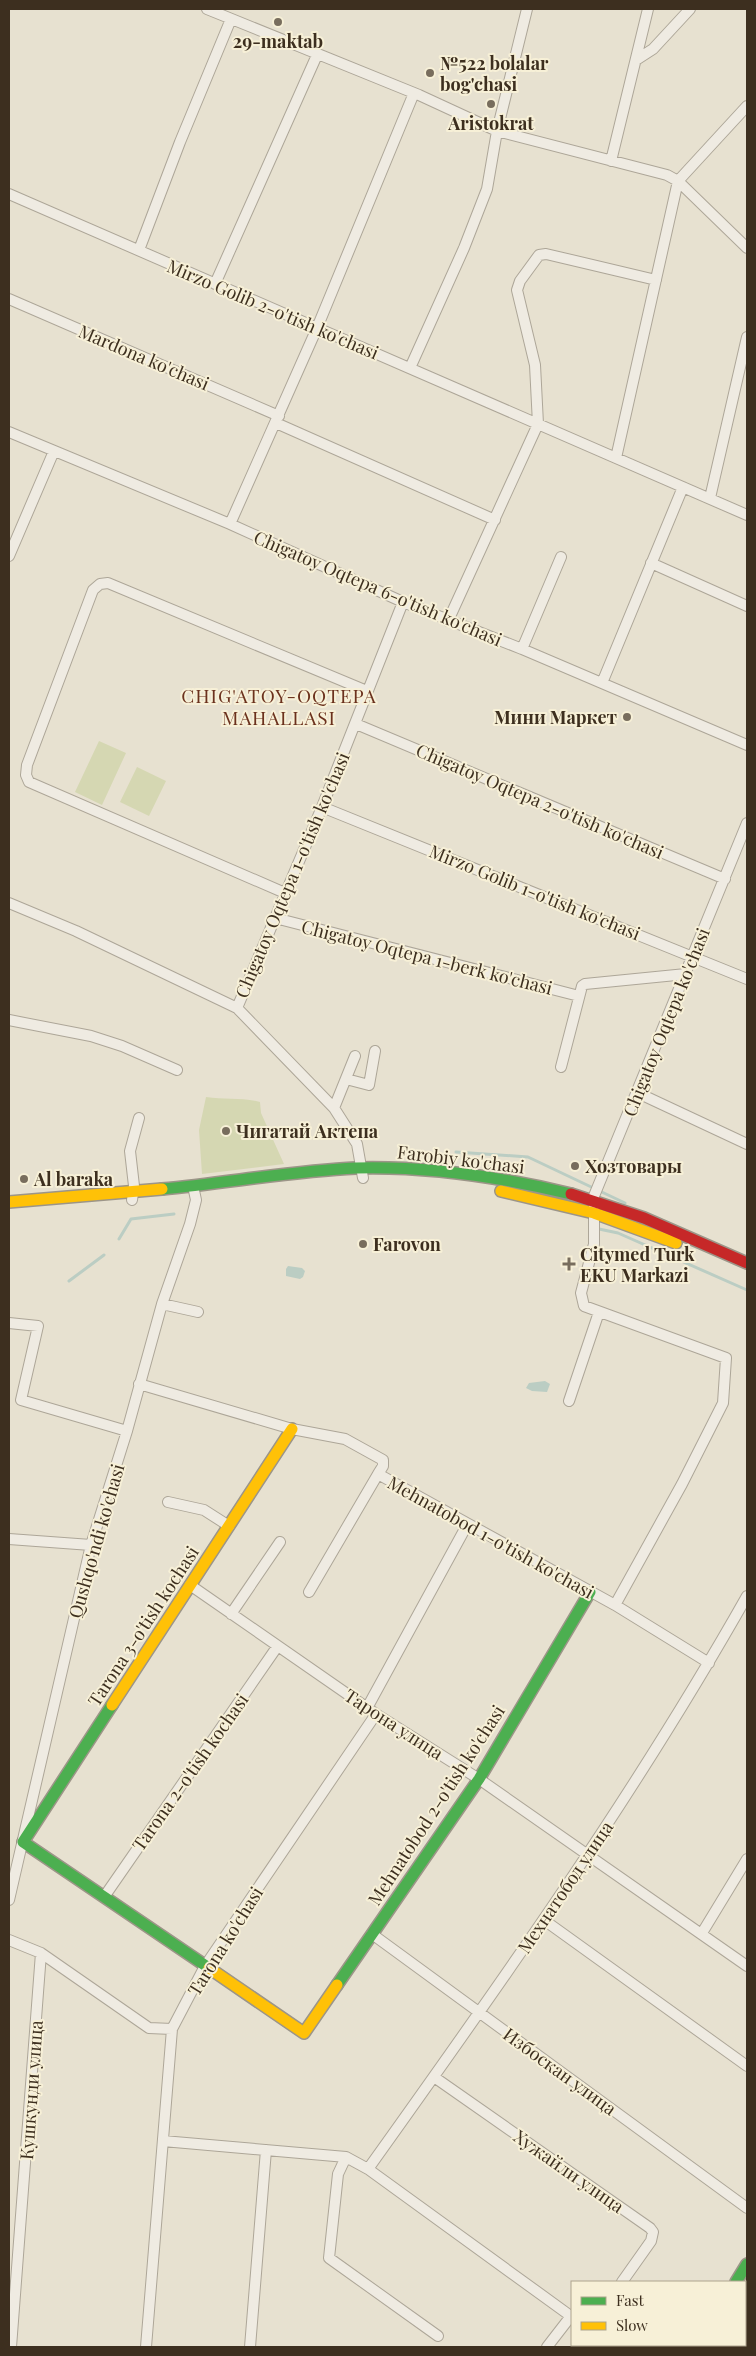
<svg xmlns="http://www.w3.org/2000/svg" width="756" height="2356" viewBox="0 0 756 2356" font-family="'Playfair Display',serif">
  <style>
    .green { fill: #d5d7b2 }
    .water { fill: #bbcdc3 }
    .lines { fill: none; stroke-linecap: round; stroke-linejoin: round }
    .stream { stroke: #bbcdc3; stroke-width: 3 }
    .street-casing { stroke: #ada698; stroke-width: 12 }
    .fast-casing { stroke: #9c9588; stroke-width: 14 }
    .slow-casing { stroke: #9c9588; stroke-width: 14 }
    .jam-casing { stroke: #9c9588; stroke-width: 14 }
    .street { stroke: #efebe2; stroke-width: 10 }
    .fast { stroke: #4caf50; stroke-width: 11 }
    .slow { stroke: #ffc107; stroke-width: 11 }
    .jam { stroke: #c62828; stroke-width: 11 }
    .poi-dot { fill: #786d5d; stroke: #f7f0d7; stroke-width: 2 }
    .labels { text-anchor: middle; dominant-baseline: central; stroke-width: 4; stroke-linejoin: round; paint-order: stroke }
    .poi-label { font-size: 18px; font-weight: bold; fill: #3d2f1f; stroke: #f7f0d7; text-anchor: start }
    .street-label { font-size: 18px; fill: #3d2f1f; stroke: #f7f0d7 }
    .neighbourhood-label { font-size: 19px; letter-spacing: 1px; fill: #6b311d; stroke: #f7f0d7 }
  </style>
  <rect width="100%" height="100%" fill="#e7e1d0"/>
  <path class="green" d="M 99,741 L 126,753 L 102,805 L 75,792 Z
    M 137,767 L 166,781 L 149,816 L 120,802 Z
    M 206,1097 C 224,1100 242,1097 260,1102 L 261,1113 L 284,1164 L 202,1174 L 199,1130 Z"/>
  <path class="water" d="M 288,1266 L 302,1268 L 305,1271 L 303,1277 L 300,1279 L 286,1276 L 286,1269 Z
    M 545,1381 L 550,1384 L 547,1392 L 532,1391 L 526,1388 L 529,1383 Z"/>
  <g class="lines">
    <path class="stream" d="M 456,1152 L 528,1157 L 625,1203
      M 599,1229 L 618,1233 L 747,1290
      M 119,1239 L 131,1219 L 174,1214
      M 69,1281 L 104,1255"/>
    <g class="street-casing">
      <path id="street" d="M 207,9 L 419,95 L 497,131 L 667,175 L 678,181 L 747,248
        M 636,60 L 653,49 L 690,9
        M 611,161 L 648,9
        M 9,194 L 747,515
        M 139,250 L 180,142 L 231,19
        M 215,284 L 317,55
        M 9,299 L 279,416
        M 410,368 L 464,248 L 487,189 L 497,131 L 527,9
        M 276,423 L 495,520
        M 9,432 L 230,524 L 403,602 L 522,649 L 747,745
        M 616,458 L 678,181 L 747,106
        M 710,498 L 747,337
        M 230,524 L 317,328 L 414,93
        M 9,556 L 54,451
        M 651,563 L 747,606
        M 448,621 L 538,424 L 535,365 L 517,290 L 520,281 L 539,255 L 546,254 L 656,280
        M 522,649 L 561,557
        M 602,683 L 683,487
        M 356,724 L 725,879
        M 322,807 L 747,979
        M 285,893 L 29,782 L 26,775 L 27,765 L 93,590 L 100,584 L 108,583 L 367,691
        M 9,903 L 76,931 L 237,1008 L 334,1108 L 357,1144 L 363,1178
        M 275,918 L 579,996
        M 237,1008 L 322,807 L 403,602
        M 9,1020 L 91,1036 L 122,1046 L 177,1070
        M 561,1067 L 582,986 L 585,984 L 686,974
        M 346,1079 L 369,1085 L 375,1051
        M 638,1093 L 747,1144
        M 334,1108 L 355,1056
        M 132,1200 L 134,1186 L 130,1151 L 139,1118
        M 162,1304 L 198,1312
        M 9,1323 L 38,1326 L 21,1400 L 127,1431
        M 139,1384 L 292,1429 L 345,1439 L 383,1460 L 383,1466 L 378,1474 L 309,1592
        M 569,1401 L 599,1312
        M 378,1474 L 615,1605 L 709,1663
        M 168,1502 L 204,1510 L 229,1526
        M 9,1539 L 91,1545
        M 190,1585 L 376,1714 L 479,1779 L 747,1966
        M 615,1605 L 682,1484 L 723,1403 L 726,1358 L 584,1306 L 581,1293 L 594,1244 L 594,1196 L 747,823
        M 231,1614 L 280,1542
        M 367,1708 L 467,1525
        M 104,1897 L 277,1647
        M 9,1900 L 91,1545 L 127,1431 L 162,1304 L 190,1224 L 196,1200 L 193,1186
        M 544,1920 L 747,2066
        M 702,1933 L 747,1859
        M 372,1934 L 747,2208
        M 9,1940 L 41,1953 L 149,2028 L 172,2029
        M 434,2077 L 650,2228 L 653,2232 L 651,2241 L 622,2282
        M 163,2141 L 346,2157 L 368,2169 L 572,2317
        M 346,2157 L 338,2174 L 329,2258 L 438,2336
        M 368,2169 C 501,1983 634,1796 747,1596
        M 745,2308 L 747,2309
        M 611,2345 L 614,2347
        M 11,2347 L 41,1953
        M 146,2347 L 172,2029 L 205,1966 L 376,1714
        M 250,2347 L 266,2150
        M 547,2347 L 571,2316"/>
    </g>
    <g class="fast-casing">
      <path id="fast" d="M 162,1189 C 227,1183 291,1171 356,1168 C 428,1166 501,1177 571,1194
        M 112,1705 L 23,1842 L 209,1968
        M 337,1985 L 479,1779 L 590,1592
        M 736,2282 L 747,2264"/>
    </g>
    <g class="slow-casing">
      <path id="slow" d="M 501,1191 L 594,1213 L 676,1243
        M 9,1202 L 162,1189
        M 112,1705 L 292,1429
        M 209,1968 L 304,2033 L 337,1985
        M 690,2347 L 692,2345"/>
    </g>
    <g class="jam-casing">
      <path id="jam" d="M 571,1194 L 644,1218 L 747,1263"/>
    </g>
    <use href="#street" class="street"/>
    <use href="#fast" class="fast"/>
    <use href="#slow" class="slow"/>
    <use href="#jam" class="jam"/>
  </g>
  <g class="poi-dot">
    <circle cx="278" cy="22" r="5"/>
    <circle cx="430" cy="73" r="5"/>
    <circle cx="491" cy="104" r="5"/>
    <circle cx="627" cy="717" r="5"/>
    <circle cx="226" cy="1131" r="5"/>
    <circle cx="575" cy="1166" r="5"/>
    <circle cx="24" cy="1179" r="5"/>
    <circle cx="363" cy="1244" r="5"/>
    <path d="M566.5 1256.5h5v5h5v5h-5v5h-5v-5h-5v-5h5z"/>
  </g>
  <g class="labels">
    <g class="poi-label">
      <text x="278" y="41" text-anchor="middle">29-maktab</text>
      <text x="440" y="63">№522 bolalar<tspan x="440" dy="21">bog'chasi</tspan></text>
      <text x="491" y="123" text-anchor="middle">Aristokrat</text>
      <text x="617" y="717" text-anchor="end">Мини Маркет</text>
      <text x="236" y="1131">Чигатай Актепа</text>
      <text x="585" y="1166">Хозтовары</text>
      <text x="34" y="1179">Al baraka</text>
      <text x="373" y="1244">Farovon</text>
      <text x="580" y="1254">Citymed Turk<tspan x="580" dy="21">EKU Markazi</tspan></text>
    </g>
    <g class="street-label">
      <text transform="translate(273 309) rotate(23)">Mirzo Golib 2-o'tish ko'chasi</text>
      <text transform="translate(144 357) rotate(23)">Mardona ko'chasi</text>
      <text transform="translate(378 588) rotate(23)">Chigatoy Oqtepa 6-o'tish ko'chasi</text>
      <text transform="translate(540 801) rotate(23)">Chigatoy Oqtepa 2-o'tish ko'chasi</text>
      <text transform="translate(292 875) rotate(-67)">Chigatoy Oqtepa 1-o'tish ko'chasi</text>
      <text transform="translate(535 892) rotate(22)">Mirzo Golib 1-o'tish ko'chasi</text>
      <text transform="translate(427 957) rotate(14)">Chigatoy Oqtepa 1-berk ko'chasi</text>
      <text transform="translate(666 1022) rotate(-68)">Chigatoy Oqtepa ko'chasi</text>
      <text transform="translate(461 1159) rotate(7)">Farobiy ko'chasi</text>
      <text transform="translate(491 1537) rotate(29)">Mehnatobod 1-o'tish ko'chasi</text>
      <text transform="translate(96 1541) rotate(-74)">Qushqo'ndi ko'chasi</text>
      <text transform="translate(143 1626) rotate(-57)">Tarona 3-o'tish kochasi</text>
      <text transform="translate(394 1724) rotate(33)">Тарона улица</text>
      <text transform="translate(190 1772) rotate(-55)">Tarona 2-o'tish kochasi</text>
      <text transform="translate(436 1805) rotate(-57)">Mehnatobod 2-o'tish ko'chasi</text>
      <text transform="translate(565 1887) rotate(-56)">Мехнатобод улица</text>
      <text transform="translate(225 1941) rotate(-58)">Tarona ko'chasi</text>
      <text transform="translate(560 2071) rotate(36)">Избоскан улица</text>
      <text transform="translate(31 2090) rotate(-86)">Кушкунди улица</text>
      <text transform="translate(569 2171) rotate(35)">Хужайли улица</text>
    </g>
    <g class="neighbourhood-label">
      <text x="279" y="695">CHIG'ATOY-OQTEPA<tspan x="279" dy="22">MAHALLASI</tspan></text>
    </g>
  </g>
  <rect width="756" height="2356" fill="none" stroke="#3d2f1f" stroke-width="20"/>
  <rect x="571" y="2281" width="175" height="65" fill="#f7f0d7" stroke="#ada38d"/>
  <rect x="581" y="2297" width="25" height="8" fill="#4caf50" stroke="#ada38d"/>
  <text x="616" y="2306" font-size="15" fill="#3d2f1f">Fast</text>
  <rect x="581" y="2322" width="25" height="8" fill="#ffc107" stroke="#ada38d"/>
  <text x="616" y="2331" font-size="15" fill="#3d2f1f">Slow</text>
</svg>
